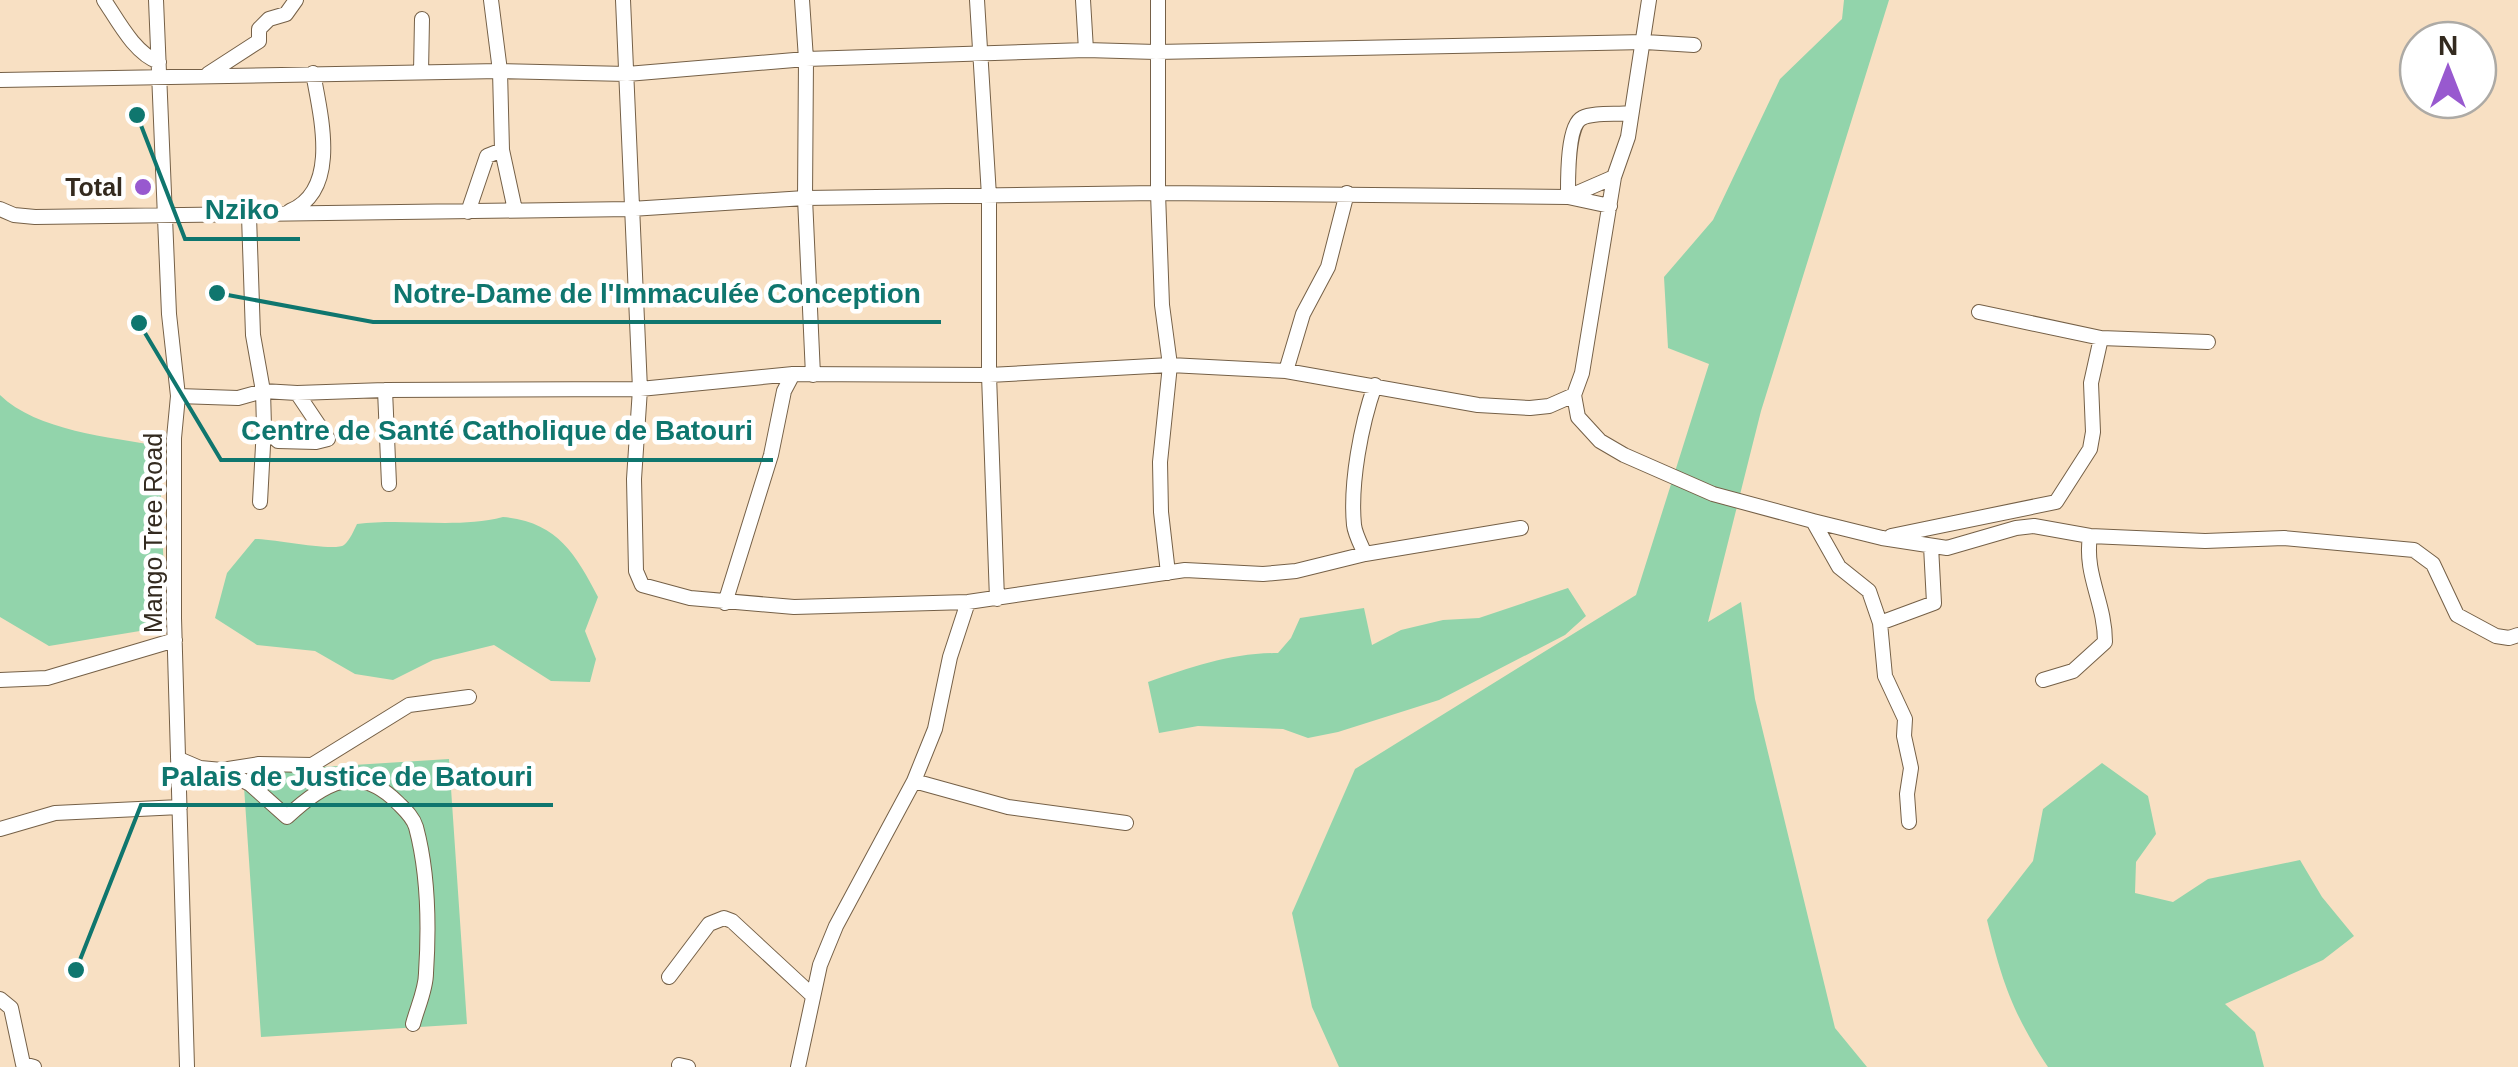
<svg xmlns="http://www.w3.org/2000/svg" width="2518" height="1067" viewBox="0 0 2518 1067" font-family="Arial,sans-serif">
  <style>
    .green { fill: #92d4ab }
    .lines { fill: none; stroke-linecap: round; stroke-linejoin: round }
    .minor-casing { stroke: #756047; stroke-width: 16 }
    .minor { stroke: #fff; stroke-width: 14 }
    .poi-dot { fill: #9859cf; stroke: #fff; stroke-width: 4 }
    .labels { text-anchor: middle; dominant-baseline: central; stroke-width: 9; stroke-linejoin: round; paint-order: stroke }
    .poi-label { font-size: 25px; font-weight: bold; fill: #332a1f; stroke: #fff; text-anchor: end }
    .street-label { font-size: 25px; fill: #332a1f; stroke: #fff }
    .leader { fill: none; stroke: #0f766e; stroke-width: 4 }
    .callout-dot { fill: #0f766e; stroke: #fff; stroke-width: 4 }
    .callout-label { font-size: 28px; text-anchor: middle; font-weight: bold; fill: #0f766e; stroke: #fff; stroke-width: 9; stroke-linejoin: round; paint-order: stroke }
  </style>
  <rect width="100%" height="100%" fill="#f8e0c3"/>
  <path class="green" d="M 1844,0 L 1889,0 L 1761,411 L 1708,622 L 1741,602 L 1755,699 L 1835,1028 L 1867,1067 L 1339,1067 L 1312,1007 L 1292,913 L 1355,769 L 1636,595 L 1709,364 L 1668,348 L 1664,277 L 1713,220 L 1780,79 L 1842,19 Z
    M 0,395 C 37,431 110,437 159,446 L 164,575 L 152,629 L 49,646 L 0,617 Z
    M 503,517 C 557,522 575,553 598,597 L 585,631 L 596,659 L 590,682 L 551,681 L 494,645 L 433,660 L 393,680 L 355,674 L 315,651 L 257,645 L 215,618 L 227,573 L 255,539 C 274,539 335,552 344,545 C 350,540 354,530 357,524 C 406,518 456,529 503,517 Z
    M 1568,588 L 1586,616 L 1565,635 L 1439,700 L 1338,732 L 1308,738 L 1283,729 L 1198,726 L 1159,733 L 1148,682 C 1192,667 1231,653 1278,653 L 1291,638 L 1300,618 L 1364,608 L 1372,645 L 1401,630 L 1443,620 L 1479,618 Z
    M 449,759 L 467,1024 L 261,1037 L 243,772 Z
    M 2102,763 L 2148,796 L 2156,834 L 2136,862 L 2135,893 L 2173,902 L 2208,879 L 2300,860 L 2322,897 L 2354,936 L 2323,960 L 2225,1004 L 2255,1032 L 2264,1067 L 2048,1067 C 2013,1014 2002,982 1987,920 L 2033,861 L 2043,809 Z"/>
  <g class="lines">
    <g class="minor-casing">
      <path id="minor" d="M 104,0 C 118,21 135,54 159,62
        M 156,0 L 169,314 L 178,396 L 174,438 L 174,618 L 187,1067
        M 491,0 L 500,71 L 502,150 L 515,210
        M 623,0 L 640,389 L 634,479 L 636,571 L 642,585 L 690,598 L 794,607 L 968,602 L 1185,570 L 1263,574 L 1296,571 L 1365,554 L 1521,528
        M 802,0 L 806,59 L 805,198 L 813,375
        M 977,0 L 989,196 L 989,375 L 997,599
        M 1083,0 L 1086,50
        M 1158,0 L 1158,193 L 1162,305 L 1170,365 L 1160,462 L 1161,512 L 1168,573
        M 421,72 L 422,19
        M 208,74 L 259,41 L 259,29 L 269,19 L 286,14 L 296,0
        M 0,80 L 500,71 L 627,74 L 806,59 L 1086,50 L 1156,52 L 1645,42 L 1694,45
        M 1610,206 L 1568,197 C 1568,182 1567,125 1582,118 C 1594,112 1618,115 1631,113
        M 0,209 L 14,215 L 35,217 L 631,209 L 805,198 L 1158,193 L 1568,197 L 1614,177
        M 290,211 C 340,190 321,117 313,73
        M 468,212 L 487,156 L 502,150
        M 249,216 L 253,335 L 263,391 L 264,427 L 260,502
        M 1979,312 L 2101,338 L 2208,342
        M 1286,371 L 1303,314 L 1328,267 L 1347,193
        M 385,390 L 389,484
        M 1574,395 L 1578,417 L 1600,441 L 1624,455 L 1713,494 L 1813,521 L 1882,538 L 1947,548 L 2016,528 L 2034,526 L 2090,536 L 2205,541 L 2284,538 L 2414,550 L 2433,564 L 2457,615 L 2496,636 L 2509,638 L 2518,635
        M 178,396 L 238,398 L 263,391 L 297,393 L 385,390 L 640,389 L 793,374 L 989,375 L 1170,365 L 1286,371 L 1478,405 L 1530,408 L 1549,406 L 1574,395 L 1582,373 L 1614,177 L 1628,137 L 1649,0
        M 264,427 L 278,441 L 316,442 L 328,439 L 297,393
        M 1813,521 L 1839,567 L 1869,591 L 1880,623 L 1885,676 L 1905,719 L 1904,736 L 1911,768 L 1907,794 L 1909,822
        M 1891,536 L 2056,502 L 2090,449 L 2093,432 L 2091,383 L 2101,338
        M 1365,554 C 1361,545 1355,534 1354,525 C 1350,483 1361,425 1375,385
        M 725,603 L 771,455 L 784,391 L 793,374
        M 1880,623 L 1934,603 L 1931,546
        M 0,680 L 47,678 L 175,640
        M 2043,680 L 2073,671 L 2105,642 C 2105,602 2084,575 2090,536
        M 179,759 L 200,768 L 222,770 L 259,764 L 312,765 L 409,705 L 469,697
        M 222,770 L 250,784 L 287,817 C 323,783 358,762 398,803 C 405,810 413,817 416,827 C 428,872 429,927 426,973 C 426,990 417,1008 413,1024
        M 914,781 L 1008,807 L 1126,823
        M 0,829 L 55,813 L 180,807
        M 669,977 L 709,924 L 724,918 L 732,921 L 813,996
        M 0,999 L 11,1008 L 23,1064 L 34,1067
        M 679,1065 L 688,1067
        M 798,1067 L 820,965 L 836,926 L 914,781 L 935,729 L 950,657 L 968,602"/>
    </g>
    <use href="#minor" class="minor"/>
  </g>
  <circle class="poi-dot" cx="143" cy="187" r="10"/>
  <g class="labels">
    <g class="poi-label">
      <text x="123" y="187">Total</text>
    </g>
    <g class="street-label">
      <text transform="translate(153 533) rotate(-90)">Mango Tree Road</text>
    </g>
  </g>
  <path class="leader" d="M137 115L185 239H300M217 293L373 322H941M139 323L221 460H773M76 970L141 805H553"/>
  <g class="callout-dot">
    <circle cx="137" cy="115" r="10"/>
    <circle cx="217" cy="293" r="10"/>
    <circle cx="139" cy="323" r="10"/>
    <circle cx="76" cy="970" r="10"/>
  </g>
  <g class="callout-label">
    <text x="242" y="219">Nziko</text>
    <text x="657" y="303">Notre-Dame de l'Immaculée Conception</text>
    <text x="497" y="440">Centre de Santé Catholique de Batouri</text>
    <text x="347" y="786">Palais de Justice de Batouri</text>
  </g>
  <g transform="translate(2448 70)"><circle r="48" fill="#ffffff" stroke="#adaaa5" stroke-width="2.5"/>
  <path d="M0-8L18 38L0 25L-18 38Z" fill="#9859cf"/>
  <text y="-15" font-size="28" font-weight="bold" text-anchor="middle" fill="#332a1f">N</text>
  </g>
</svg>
